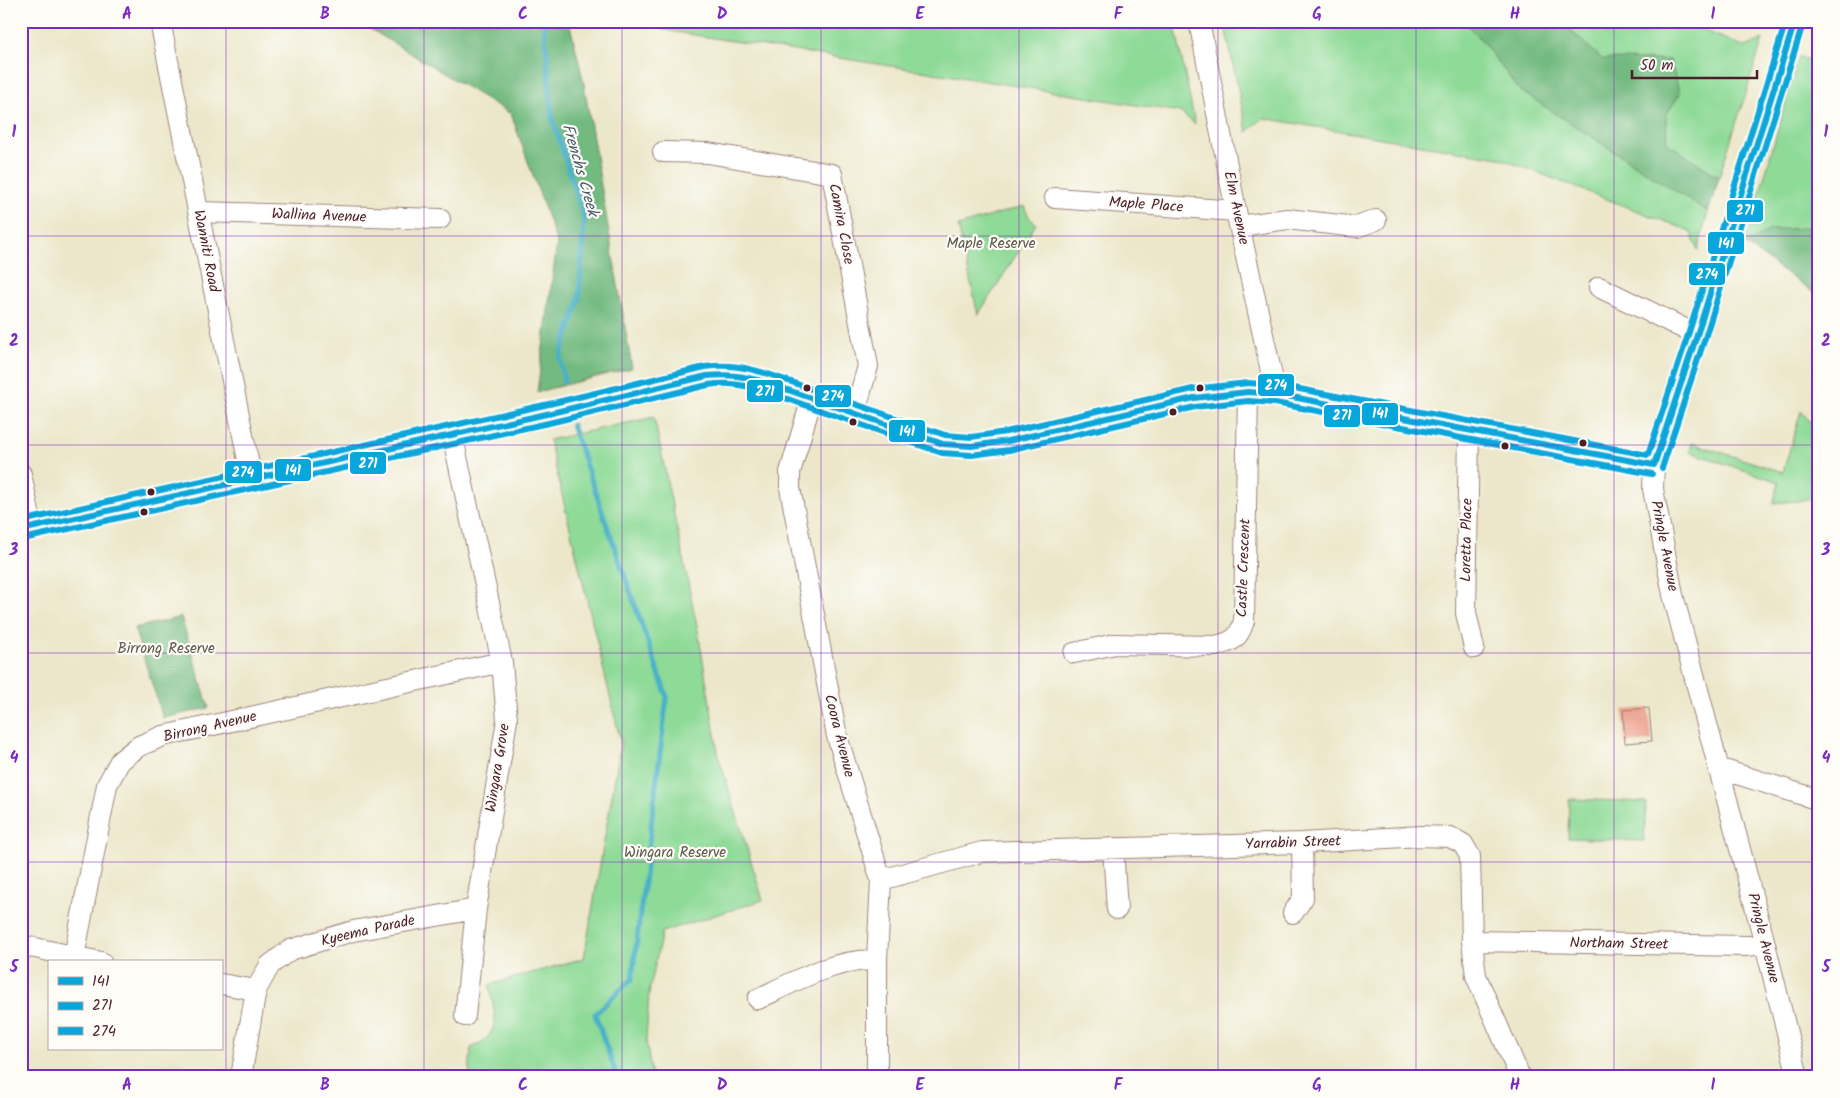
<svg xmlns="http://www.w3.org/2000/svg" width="1840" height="1098" viewBox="0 0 1840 1098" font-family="Kalam,sans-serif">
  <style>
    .green { fill: #8eda97; stroke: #6c7c61 }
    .forest { fill: #72ba80; stroke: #5e6c56 }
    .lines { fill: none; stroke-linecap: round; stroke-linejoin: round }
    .stream { stroke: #49b0c8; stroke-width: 5 }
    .building { fill: #eb9e8a }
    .minor-casing { stroke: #9b837a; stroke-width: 22 }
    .minor { stroke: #fff; stroke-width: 20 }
    .bus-1-casing { stroke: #fdfcf7; stroke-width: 10 }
    .bus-2-casing { stroke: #fdfcf7; stroke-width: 10 }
    .bus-3-casing { stroke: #fdfcf7; stroke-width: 10 }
    .bus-1 { stroke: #07a6db; stroke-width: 6 }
    .bus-2 { stroke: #07a6db; stroke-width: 6 }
    .bus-3 { stroke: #07a6db; stroke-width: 6 }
    .grid { fill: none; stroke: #7b2cbf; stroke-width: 1; stroke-opacity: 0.55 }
    .bus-dot { fill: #4a1f2b; stroke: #fdfcf7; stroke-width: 2 }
    .labels { text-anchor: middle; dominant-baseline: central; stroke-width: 4.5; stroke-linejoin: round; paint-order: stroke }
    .street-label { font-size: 15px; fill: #4a1f2b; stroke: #fdfcf7 }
    .park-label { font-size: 15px; fill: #5e574b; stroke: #fdfcf7 }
    .water-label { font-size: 16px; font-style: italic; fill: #4a596a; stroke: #fdfcf7 }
    .line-badge { stroke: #fdfcf7; stroke-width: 2 }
    .badge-label { font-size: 14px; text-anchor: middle; font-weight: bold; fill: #fff }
    .neatline { fill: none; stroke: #7b2cbf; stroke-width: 2 }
    .grid-label { font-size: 16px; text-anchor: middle; font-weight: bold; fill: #7b2cbf }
  </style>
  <rect width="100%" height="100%" fill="#fdfcf7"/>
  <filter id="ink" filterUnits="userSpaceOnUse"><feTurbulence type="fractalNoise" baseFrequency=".02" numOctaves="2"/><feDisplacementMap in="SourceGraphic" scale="10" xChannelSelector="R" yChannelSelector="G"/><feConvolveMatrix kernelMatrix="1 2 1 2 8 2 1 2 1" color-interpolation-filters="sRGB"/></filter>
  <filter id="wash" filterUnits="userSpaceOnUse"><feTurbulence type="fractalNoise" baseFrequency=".0096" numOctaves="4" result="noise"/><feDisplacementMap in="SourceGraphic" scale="20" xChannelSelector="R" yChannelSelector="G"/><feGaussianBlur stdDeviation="1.12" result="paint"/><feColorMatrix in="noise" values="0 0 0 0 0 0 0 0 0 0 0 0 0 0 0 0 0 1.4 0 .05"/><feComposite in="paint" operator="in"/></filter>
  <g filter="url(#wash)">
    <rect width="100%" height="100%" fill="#ece7ca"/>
    <path class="green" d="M 661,21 L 1174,21 L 1195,124 L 1180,112 L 663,30 Z
      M 1224,21 L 1678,21 L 1746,47 L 1763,39 L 1708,212 L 1698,250 L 1690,231 L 1499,158 L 1263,118 L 1247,132 Z
      M 1799,56 L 1819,68 L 1819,296 L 1745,244 Z
      M 1024,206 L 1029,217 L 1036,224 L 978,315 L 958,226 Z
      M 1801,411 L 1819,432 L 1819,499 L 1773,503 L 1779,482 L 1690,452 L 1692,443 L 1783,472 Z
      M 654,417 L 698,631 L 719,758 L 763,900 L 662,932 L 649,993 L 646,1041 L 652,1077 L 469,1077 L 471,1048 C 503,1034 495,1014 489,985 L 584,958 L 621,743 L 549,440 Z
      M 1569,799 L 1646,802 L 1644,841 L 1568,838 Z"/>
    <path class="forest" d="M 357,21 L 569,21 L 583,79 L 632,368 L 537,392 L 557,243 L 511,114 Z
      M 1463,21 L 1560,21 L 1602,59 L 1670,60 L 1680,94 L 1666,115 L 1667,143 L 1719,177 L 1708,212 L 1519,90 L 1479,37 Z
      M 1819,227 L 1819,296 L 1745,244 L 1770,230 Z
      M 181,617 L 209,708 L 163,718 L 134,628 Z"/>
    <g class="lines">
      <path class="stream" d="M 544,21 L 552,117 L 584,218 L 579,300 L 560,357 L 564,382
        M 572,425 L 667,697 L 632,979 L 595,1014 L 617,1077"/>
    </g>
    <g id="blocks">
      <path class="building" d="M 1649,708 L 1652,741 L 1625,743 L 1623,710 Z"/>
    </g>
  </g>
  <g filter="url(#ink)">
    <use href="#blocks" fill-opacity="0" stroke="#9b837a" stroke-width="1"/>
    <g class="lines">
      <g class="minor-casing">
        <path id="minor" d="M 160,21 L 252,480
          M 1199,21 L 1236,211 L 1276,394
          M 1795,21 L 1697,335 L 1654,465 L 1653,489 L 1673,595 L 1765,944 L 1798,1077
          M 663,152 L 708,153 L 832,174 L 868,366 L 855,412
          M 1055,198 L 1236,211
          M 199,212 L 440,219
          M 1240,226 L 1287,219 L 1357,227 L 1376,220
          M 1599,287 L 1697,335
          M 812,398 L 790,472 L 790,488 L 837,736 L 881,880 L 877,960 L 877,1077
          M 1469,431 L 1466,613 L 1474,648
          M 452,434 L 502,662 L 507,720 L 476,909 L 465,1016
          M 21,474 L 32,527
          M 21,530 L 551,413 L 707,376 L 726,374 L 740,375 L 765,382 L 943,444 L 971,446 L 1008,441 L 1194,398 L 1248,392 L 1276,394 L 1654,465
          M 1074,653 L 1115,644 L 1215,646 C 1233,642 1239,638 1244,621 L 1248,392
          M 1718,768 L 1819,800
          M 1113,848 L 1117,909
          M 881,880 L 982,852 L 1302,843 L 1421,836 L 1450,837 L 1463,844 L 1470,856 L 1472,941 L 1476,976 L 1520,1077
          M 1293,913 L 1303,898 L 1302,843
          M 1472,941 L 1745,946 L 1765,944
          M 21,945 L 101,962
          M 74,957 L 107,785 L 120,761 L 139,746 L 163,736 L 502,662
          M 221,984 L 256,990 L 270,965 L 290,950 L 353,931 L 476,909
          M 758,999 C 795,981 834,959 877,960
          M 241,1077 L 256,990"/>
      </g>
      <use href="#minor" class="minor"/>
      <g class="bus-1-casing">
        <path id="bus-1" d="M 1654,465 L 1697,335 L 1795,21
          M 21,530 L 551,413 L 707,376 C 730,374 743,376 765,382 L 943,444 L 971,446 L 1008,441 L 1194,398 L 1248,392 L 1276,394 L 1654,465"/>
      </g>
      <g class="bus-2-casing">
        <path id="bus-2" d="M 1662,468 L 1705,338 L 1803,24
          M 23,539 L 553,422 L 708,385 C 730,382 742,385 762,390 L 942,453 L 971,455 L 1009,450 L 1195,407 L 1248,401 L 1275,403 L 1652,474"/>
      </g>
      <g class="bus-3-casing">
        <path id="bus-3" d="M 21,521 L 549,404 L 705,367 C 729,364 745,367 768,374 L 945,435 L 971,437 L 1006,432 L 1193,389 L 1248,383 L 1278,385 L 1648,455 L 1689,332 L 1786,21"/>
      </g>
      <use href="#bus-1" class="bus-1"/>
      <use href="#bus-2" class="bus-2"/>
      <use href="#bus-3" class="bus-3"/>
    </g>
  </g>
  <path class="grid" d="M 226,21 L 226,1077M 424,21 L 424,1077M 622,21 L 622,1077M 821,21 L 821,1077M 1019,21 L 1019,1077M 1218,21 L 1218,1077M 1416,21 L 1416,1077M 1614,21 L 1614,1077M 21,236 L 1819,236M 21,445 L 1819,445M 21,653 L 1819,653M 21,862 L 1819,862"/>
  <g class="bus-dot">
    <circle cx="807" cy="388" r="4.5"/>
    <circle cx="1200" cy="388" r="4.5"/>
    <circle cx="1173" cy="412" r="4.5"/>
    <circle cx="853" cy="422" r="4.5"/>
    <circle cx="1583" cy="443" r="4.5"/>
    <circle cx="1505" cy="446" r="4.5"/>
    <circle cx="151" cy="492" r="4.5"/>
    <circle cx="144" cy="512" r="4.5"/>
  </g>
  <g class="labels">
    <g class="street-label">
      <text transform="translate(1146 205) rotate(4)">Maple Place</text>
      <text transform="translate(1236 208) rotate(78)">Elm Avenue</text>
      <text transform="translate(319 216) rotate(2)">Wallina Avenue</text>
      <text transform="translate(841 224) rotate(79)">Camira Close</text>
      <text transform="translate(206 251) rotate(79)">Wanniti Road</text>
      <text transform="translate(1467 540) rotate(-89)">Loretta Place</text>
      <text transform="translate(1664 546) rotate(79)">Pringle Avenue</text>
      <text transform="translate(1244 568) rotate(-88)">Castle Crescent</text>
      <text transform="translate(210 727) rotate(-13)">Birrong Avenue</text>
      <text transform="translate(839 736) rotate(76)">Coora Avenue</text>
      <text transform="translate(498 768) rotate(-81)">Wingara Grove</text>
      <text transform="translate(1293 843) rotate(-2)">Yarrabin Street</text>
      <text transform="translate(368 931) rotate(-13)">Kyeema Parade</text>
      <text transform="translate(1763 938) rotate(76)">Pringle Avenue</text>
      <text transform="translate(1619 944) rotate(1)">Northam Street</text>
    </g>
    <g class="park-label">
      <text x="991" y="244">Maple Reserve</text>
      <text x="166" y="649">Birrong Reserve</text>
      <text x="675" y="853">Wingara Reserve</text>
    </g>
    <g class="water-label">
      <text transform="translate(580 170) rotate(74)">Frenchs Creek</text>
    </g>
  </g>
  <g class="line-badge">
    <rect x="1726" y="199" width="38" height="24" rx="5" fill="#07a6db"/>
    <rect x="1707" y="231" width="38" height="24" rx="5" fill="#07a6db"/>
    <rect x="1688" y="262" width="38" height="24" rx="5" fill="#07a6db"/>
    <rect x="1257" y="373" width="38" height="24" rx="5" fill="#07a6db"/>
    <rect x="746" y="379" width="38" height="24" rx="5" fill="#07a6db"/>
    <rect x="814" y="384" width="38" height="24" rx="5" fill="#07a6db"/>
    <rect x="1361" y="402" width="38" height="24" rx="5" fill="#07a6db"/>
    <rect x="1323" y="404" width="38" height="24" rx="5" fill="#07a6db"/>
    <rect x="888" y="419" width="38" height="24" rx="5" fill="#07a6db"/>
    <rect x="349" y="451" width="38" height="24" rx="5" fill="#07a6db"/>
    <rect x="274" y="458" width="38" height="24" rx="5" fill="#07a6db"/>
    <rect x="224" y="460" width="39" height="24" rx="5" fill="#07a6db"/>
  </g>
  <g class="badge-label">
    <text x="1745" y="215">271</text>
    <text x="1726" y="248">141</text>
    <text x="1707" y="279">274</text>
    <text x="1276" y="390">274</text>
    <text x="765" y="396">271</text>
    <text x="833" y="401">274</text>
    <text x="1380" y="418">141</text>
    <text x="1342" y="420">271</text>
    <text x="907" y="436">141</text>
    <text x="368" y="468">271</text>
    <text x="293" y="475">141</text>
    <text x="243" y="477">274</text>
  </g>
  <rect width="1840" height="1098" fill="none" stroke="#fdfcf7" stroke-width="55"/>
  <rect x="48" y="960" width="175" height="90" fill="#fdfcf7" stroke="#b5a4a5"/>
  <rect x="58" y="977" width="25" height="8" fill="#07a6db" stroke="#b5a4a5"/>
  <text x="92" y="986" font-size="15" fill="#4a1f2b">141</text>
  <rect x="58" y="1002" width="25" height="8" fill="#07a6db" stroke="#b5a4a5"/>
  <text x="92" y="1010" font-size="15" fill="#4a1f2b">271</text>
  <rect x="58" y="1027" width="25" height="8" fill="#07a6db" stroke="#b5a4a5"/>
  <text x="92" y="1036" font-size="15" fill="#4a1f2b">274</text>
  <path d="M1632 70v8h125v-8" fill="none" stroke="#4a1f2b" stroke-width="2.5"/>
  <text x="1640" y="70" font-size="15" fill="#4a1f2b" stroke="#fdfcf7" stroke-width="4" paint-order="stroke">50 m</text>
  <rect x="28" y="28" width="1784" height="1042" class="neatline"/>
  <g class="grid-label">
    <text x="127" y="19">A</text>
    <text x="325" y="19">B</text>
    <text x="523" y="19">C</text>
    <text x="722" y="19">D</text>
    <text x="920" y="19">E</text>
    <text x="1118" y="19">F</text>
    <text x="1317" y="19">G</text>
    <text x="1515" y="19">H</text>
    <text x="1713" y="19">I</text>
    <text x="14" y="137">1</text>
    <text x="1826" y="137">1</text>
    <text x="14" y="346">2</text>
    <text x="1826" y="346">2</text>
    <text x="14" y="555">3</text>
    <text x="1826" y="555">3</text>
    <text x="14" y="763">4</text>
    <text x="1826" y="763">4</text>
    <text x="14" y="972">5</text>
    <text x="1826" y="972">5</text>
    <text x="127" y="1090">A</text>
    <text x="325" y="1090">B</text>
    <text x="523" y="1090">C</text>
    <text x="722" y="1090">D</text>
    <text x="920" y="1090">E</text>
    <text x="1118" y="1090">F</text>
    <text x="1317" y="1090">G</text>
    <text x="1515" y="1090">H</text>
    <text x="1713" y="1090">I</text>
  </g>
</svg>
